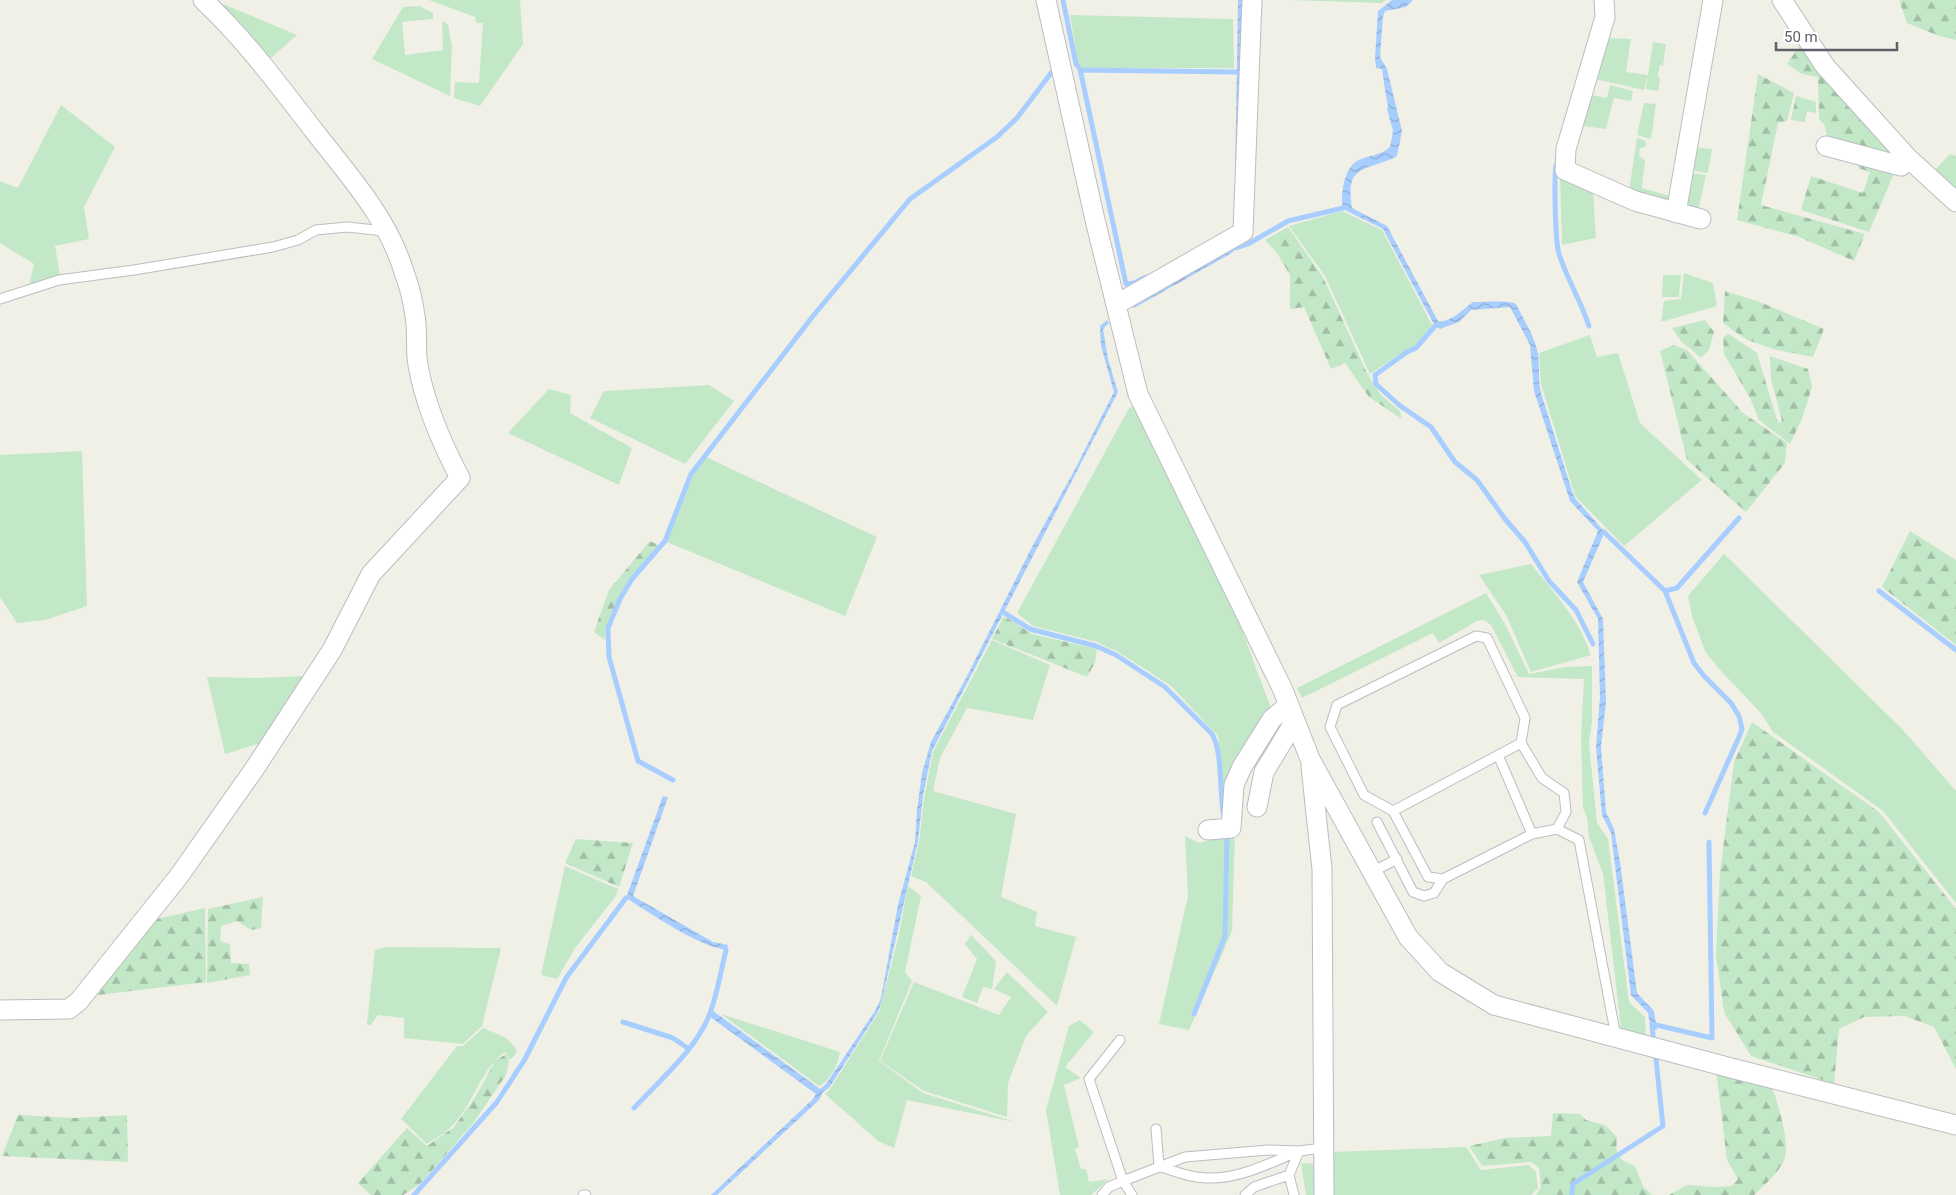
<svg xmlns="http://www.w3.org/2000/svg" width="1956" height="1195" viewBox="0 0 1956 1195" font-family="Roboto,sans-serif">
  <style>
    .green { fill: #c3e8c7 }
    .forest { fill: url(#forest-firs) }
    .water { fill: url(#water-waves) }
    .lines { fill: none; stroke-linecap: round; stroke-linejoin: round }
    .stream { stroke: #a8ceff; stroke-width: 5 }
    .service-casing { stroke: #bbbdc2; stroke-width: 11 }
    .minor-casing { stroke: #bbbdc2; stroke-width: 21 }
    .service { stroke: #fff; stroke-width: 9 }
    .minor { stroke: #fff; stroke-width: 19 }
  </style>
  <defs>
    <pattern id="forest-firs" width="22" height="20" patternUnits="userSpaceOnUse" patternTransform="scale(1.25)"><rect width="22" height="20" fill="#c3e8c7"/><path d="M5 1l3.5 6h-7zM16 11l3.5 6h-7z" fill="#a2bfa5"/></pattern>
    <pattern id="water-waves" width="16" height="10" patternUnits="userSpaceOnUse" patternTransform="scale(1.25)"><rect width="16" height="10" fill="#a8ceff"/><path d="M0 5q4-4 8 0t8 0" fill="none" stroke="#8cabd2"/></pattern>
  </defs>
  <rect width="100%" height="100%" fill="#f1f0e7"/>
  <path class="green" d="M 429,0 L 520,0 L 523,44 L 480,106 L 454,98 L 455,82 L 479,83 L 483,23 L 476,23 L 475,17 Z
    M 1289,0 L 1386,0 L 1382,3 Z
    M 223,4 L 297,35 L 266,62 L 219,6 Z
    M 420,6 L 433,13 L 433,19 L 402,22 L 405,55 L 443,50 L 442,21 L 448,24 L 452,46 L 450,96 L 372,59 L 403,7 Z
    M 1070,15 L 1233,19 L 1234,68 L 1082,68 L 1078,63 Z
    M 1607,38 L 1631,39 L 1626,72 L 1648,75 L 1644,90 L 1595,79 Z
    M 1653,42 L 1666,44 L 1663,66 L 1660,64 L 1658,76 L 1660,78 L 1658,91 L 1646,89 Z
    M 1610,85 L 1633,91 L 1631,101 L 1614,98 L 1606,129 L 1577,125 L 1588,94 L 1607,98 Z
    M 1644,103 L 1656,104 L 1651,139 L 1637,135 Z
    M 61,105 L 115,147 L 84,207 L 89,239 L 55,246 L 60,275 L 29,285 L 34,264 L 0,243 L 0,181 L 18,188 Z
    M 1637,138 L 1646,141 L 1646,147 L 1640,148 L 1639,156 L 1645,160 L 1642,188 L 1673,197 L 1670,206 L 1629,191 Z
    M 1694,147 L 1712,149 L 1708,173 L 1690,170 Z
    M 1950,154 L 1956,156 L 1956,193 L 1932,173 Z
    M 1688,173 L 1706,175 L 1698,212 L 1682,209 Z
    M 1560,176 L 1593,190 L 1596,238 L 1562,245 Z
    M 1342,211 L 1382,230 L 1432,325 L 1415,347 L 1406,350 L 1370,374 L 1325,276 L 1289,226 Z
    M 1684,273 L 1713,283 L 1717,306 L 1661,322 L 1664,301 L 1681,299 Z
    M 1663,275 L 1681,275 L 1679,297 L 1662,297 Z
    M 1590,335 L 1597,357 L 1618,353 L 1640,423 L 1702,480 L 1624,546 L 1575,496 L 1541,384 L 1539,353 Z
    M 709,385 L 734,401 L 685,464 L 590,418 L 604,391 Z
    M 549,389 L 571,395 L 570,413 L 632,448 L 619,485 L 508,433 Z
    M 1134,406 L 1227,590 L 1272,711 L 1224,799 L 1218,736 L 1171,686 L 1120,653 L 1097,642 L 1033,626 L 1017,613 L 1129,408 Z
    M 82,451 L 87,606 L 45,620 L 17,623 L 0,597 L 0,455 Z
    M 706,457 L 877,537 L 845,616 L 667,542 L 692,475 Z
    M 1724,554 L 1903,730 L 1956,791 L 1956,903 L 1883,811 L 1773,732 L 1761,713 L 1719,669 L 1705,651 L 1692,616 L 1688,596 Z
    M 1531,564 C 1555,594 1579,619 1591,655 L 1531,672 L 1506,615 L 1479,575 Z
    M 1486,593 L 1505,624 L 1529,674 L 1565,667 L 1592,666 L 1592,722 L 1589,743 L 1597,823 L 1608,839 L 1629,1002 L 1645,1017 L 1646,1036 L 1621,1028 L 1603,874 L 1589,837 L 1587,818 L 1583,808 L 1581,736 L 1584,679 L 1518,677 L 1491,625 L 1484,620 L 1477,621 L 1439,643 L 1433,633 L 1302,698 L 1297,688 Z
    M 992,640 L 1050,665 L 1033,720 L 967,708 L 940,758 L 933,791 L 1016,814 L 1001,897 L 1037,912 L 1035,926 L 1076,937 L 1057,1006 L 926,882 L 911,876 L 919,842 L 924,799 L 933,752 Z
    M 304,676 L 261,743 L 225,754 L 207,677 L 258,678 Z
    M 1235,833 L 1232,931 L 1189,1030 L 1159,1024 L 1188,896 L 1185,836 L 1199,843 Z
    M 565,866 L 618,889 L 616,896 L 575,948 L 557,979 L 541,975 Z
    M 908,886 L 921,896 L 905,972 L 912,981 L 879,1061 L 923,1093 L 1015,1122 L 907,1100 L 894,1148 L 878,1141 L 825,1094 L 830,1089 L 879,1012 L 898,939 Z
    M 971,935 L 996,961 L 992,989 L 983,987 L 977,1003 L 962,997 L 977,959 L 965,944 Z
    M 385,947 L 501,948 L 482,1026 L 463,1044 L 404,1038 L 404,1018 L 378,1015 L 370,1026 L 367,1024 L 375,950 Z
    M 1007,972 L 1048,1012 L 1026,1036 L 1008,1083 L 1007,1117 L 924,1091 L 880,1061 L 914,982 L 999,1015 L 1011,997 L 994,989 Z
    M 721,1014 L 840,1052 C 838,1064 830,1081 819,1086 Z
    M 1080,1020 L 1094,1032 L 1065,1067 L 1081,1078 L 1064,1085 L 1079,1147 L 1075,1149 L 1081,1169 L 1086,1169 L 1089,1182 L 1109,1179 L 1091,1195 L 1060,1195 L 1046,1110 L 1069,1026 Z
    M 483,1028 C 497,1034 511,1037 517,1052 L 510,1060 L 505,1052 C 481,1069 473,1104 453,1125 C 446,1133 435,1138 427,1144 L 401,1119 L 457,1046 L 463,1046 Z
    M 1466,1147 L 1481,1170 L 1529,1165 L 1536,1172 L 1538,1188 L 1531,1195 L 1333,1195 L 1331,1152 Z
    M 1301,1163 L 1314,1164 L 1314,1195 L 1306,1195 Z"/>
  <path class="forest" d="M 1900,0 L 1956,0 L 1956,40 L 1939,36 L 1907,23 L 1900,3 Z
    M 1802,42 L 1898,158 L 1827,137 L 1825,126 L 1819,119 L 1818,77 L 1802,74 L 1787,64 Z
    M 1758,74 L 1794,93 L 1787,121 L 1778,123 L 1761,205 L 1865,234 L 1854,261 L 1799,237 L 1737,220 Z
    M 1796,96 L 1816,102 L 1816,113 L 1807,111 L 1804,122 L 1791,120 Z
    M 1858,159 L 1896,169 L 1869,232 L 1801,210 L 1811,176 L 1863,193 L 1870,172 L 1858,168 Z
    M 1288,227 L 1323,277 L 1367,373 L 1381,395 L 1400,411 L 1402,419 L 1369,397 L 1345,363 L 1331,369 L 1304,307 L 1290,309 L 1290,275 L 1277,253 L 1265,240 Z
    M 1725,291 L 1760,302 L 1824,329 L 1813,357 L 1777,350 L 1747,340 L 1723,323 Z
    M 1705,320 L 1714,332 L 1709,350 L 1701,358 L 1681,341 L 1672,328 Z
    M 1729,334 L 1757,353 L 1778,423 L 1782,421 L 1771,379 L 1770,356 L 1808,369 L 1812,387 L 1802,419 L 1790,444 L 1759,420 L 1750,398 L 1724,354 L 1723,337 Z
    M 1674,345 L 1687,350 L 1743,413 L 1787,443 L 1785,463 L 1746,512 L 1687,460 L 1660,351 Z
    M 1910,531 L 1956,560 L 1956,645 L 1882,587 Z
    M 650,541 L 658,545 C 636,573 608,603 605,640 L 594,632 L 609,590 Z
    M 1004,616 L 1032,634 L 1097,649 L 1095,663 L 1087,677 L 992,639 Z
    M 1752,722 L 1879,812 L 1956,909 L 1956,1069 L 1934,1027 L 1905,1016 L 1864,1017 L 1839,1029 L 1834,1084 L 1751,1056 L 1724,1012 L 1716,955 L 1720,872 L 1734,762 Z
    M 576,839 L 633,843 L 619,887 L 565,863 Z
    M 263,897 L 261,928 L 251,930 L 237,921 L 221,926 L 220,941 L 230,944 L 231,963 L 249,964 L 250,975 L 207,983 L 208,909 Z
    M 205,908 L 206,982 L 90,996 L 157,919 Z
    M 506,1054 L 509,1061 L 506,1075 L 474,1122 L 421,1183 L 403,1195 L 371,1195 L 358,1183 L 407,1128 L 427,1146 L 454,1127 L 476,1096 L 495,1061 Z
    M 1716,1070 L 1771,1084 C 1777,1100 1791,1144 1784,1160 C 1778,1174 1765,1184 1754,1195 L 1669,1195 L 1687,1185 L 1715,1187 L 1732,1186 L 1738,1179 L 1727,1160 Z
    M 1553,1113 L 1580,1114 L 1586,1120 L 1605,1125 L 1617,1137 C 1615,1156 1618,1159 1635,1166 L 1643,1186 L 1652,1195 L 1536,1195 L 1541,1187 L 1539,1168 L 1531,1162 L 1482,1166 L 1469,1146 L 1505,1138 L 1551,1136 Z
    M 18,1115 L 75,1118 L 127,1115 L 128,1162 L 2,1156 Z"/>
  <path class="water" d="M 1238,0 L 1244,0 L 1240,175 L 1235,176 Z
    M 1392,0 L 1413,0 L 1406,7 L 1385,11 L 1383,16 L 1380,57 L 1387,69 L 1402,131 L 1397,156 C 1368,172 1344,162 1352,208 L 1387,226 L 1438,321 C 1451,323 1463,309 1473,302 C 1483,302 1510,300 1516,304 C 1524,320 1535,337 1538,354 C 1540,367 1538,380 1541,393 L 1574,497 L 1603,530 L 1603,536 L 1583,582 L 1603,619 L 1606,702 L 1601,747 L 1606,812 L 1614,829 L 1620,862 L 1637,993 L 1654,1011 L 1657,1030 L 1651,1030 L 1648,1013 L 1631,995 L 1611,833 L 1602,815 L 1596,747 L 1600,698 L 1598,619 L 1577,582 L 1598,531 L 1570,501 L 1534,391 L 1530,345 L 1510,307 L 1471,310 L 1459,322 L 1440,329 L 1435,326 L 1383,229 L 1343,209 C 1340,196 1344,168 1357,161 C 1368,155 1380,156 1390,147 L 1393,131 L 1387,109 L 1388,106 C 1385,94 1384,81 1382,69 L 1376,68 L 1375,58 L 1378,11 Z
    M 1233,247 L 1236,248 L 1232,253 L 1134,308 L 1132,304 Z
    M 1107,320 L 1109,323 L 1103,329 L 1108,359 L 1118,392 L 932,751 L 923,796 L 918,841 L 882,1000 L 878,1012 L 829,1088 L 823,1092 L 819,1100 L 717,1195 L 711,1195 L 813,1099 L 816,1094 L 709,1016 L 712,1010 L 820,1089 L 826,1084 L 875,1011 L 881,998 L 898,905 L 915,842 L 917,810 L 922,773 L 931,742 L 966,678 L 1033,545 L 1073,473 L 1114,392 L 1101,346 L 1100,326 Z
    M 663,796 L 668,797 L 633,896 L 713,942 L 728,945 L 727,950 C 699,947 652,914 626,898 Z"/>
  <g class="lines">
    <path class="stream" d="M 1063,0 L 1076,64 L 1080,69 L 1126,284 L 1134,283 L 1146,277
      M 1080,70 L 1237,72
      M 1556,165 C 1554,180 1555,240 1559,254 C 1567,279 1581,301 1589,326
      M 1236,248 L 1248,244 L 1288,221 L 1343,208
      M 1435,326 L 1416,348 L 1407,352 L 1375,375 L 1376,384 L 1399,405 L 1431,427 L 1455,462 L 1477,480 L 1505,519 L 1525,542 L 1549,581 L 1576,610 L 1593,644
      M 1604,532 L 1665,591 L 1694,663 L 1704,676 L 1731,703 L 1739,716 L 1742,729 L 1739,737 L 1705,813
      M 1665,591 L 1677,588 L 1739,518
      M 1879,591 L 1956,650
      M 1003,612 L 1030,629 L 1096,646 L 1116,655 L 1165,687 L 1212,734 C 1223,752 1219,794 1224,817
      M 673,780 L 638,761 L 609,657 L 608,628 L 620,599 L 632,579 L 665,541 L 691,474 L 813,316 L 910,199 L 997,137 L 1017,118 L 1051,73
      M 1194,1014 L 1225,936 L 1227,833
      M 623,1022 L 673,1038 L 689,1049
      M 1652,1024 L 1653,1036
      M 1656,1025 L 1712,1038 L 1709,842
      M 634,1108 C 660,1080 700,1046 711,1010 C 718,991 721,970 726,950
      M 414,1195 L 497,1102 L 525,1059 L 566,978 L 626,898
      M 1572,1195 L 1573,1184 L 1663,1126 L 1656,1059"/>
    <g class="service-casing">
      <path id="service" d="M 0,299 L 59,280 L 134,270 L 273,247 L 298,240 L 316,230 L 347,227 L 385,231
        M 1498,755 L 1532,834
        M 1393,811 L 1521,743
        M 1377,822 L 1413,892 L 1424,896 L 1434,893 L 1443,879
        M 1557,829 L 1566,812 L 1564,793 L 1542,778 L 1521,743 L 1525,718 L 1487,638 L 1476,636 L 1337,705 L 1330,727 L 1364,795 L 1393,811 L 1428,877 L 1443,879 L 1532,834 L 1557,829 L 1579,840 L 1616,1037
        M 1372,872 L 1397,859
        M 1120,1040 L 1089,1079 L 1123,1181 L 1132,1195
        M 1156,1129 L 1159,1166 C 1174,1171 1191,1178 1208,1178 C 1238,1179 1269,1164 1296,1152
        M 583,1195 L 586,1195
        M 1102,1195 L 1109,1187 L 1123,1181 L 1185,1157 L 1268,1150 L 1299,1151
        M 1245,1195 L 1254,1187 L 1289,1175
        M 1294,1195 L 1289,1175 L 1299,1151 L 1323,1148"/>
    </g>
    <g class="minor-casing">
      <path id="minor" d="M 1046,0 L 1095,220 L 1138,394 L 1283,690 L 1310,759 L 1408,937 L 1440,972 L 1494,1005 L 1731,1068 L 1956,1125
        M 1604,0 L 1605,17 L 1566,149 L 1565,170 L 1635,201 L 1701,219
        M 1782,0 L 1825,66 L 1908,158 L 1956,202
        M 1826,146 L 1901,166 L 1908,158
        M 1676,213 L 1713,0
        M 1117,304 L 1243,232 L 1252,0
        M 1311,767 L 1322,869 L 1324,1195
        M 1257,807 L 1264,772 L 1295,721
        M 1208,830 L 1231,828 L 1234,785 L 1242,767 L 1272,719 L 1289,705
        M 0,1010 L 69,1009 L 79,1001 L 179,876 L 255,768 L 332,650 L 371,574 L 460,478 C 441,442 425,405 418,365 C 415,349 418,332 415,316 C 413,301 409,285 404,272 C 388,218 349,176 315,132 C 280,87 245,39 203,0"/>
    </g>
    <use href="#service" class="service"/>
    <use href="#minor" class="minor"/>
  </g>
  <path d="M1776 42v8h121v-8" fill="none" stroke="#5e6167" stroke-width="2.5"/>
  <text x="1784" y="42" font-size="15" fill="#5e6167" stroke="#ffffff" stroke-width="4" paint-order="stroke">50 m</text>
</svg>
